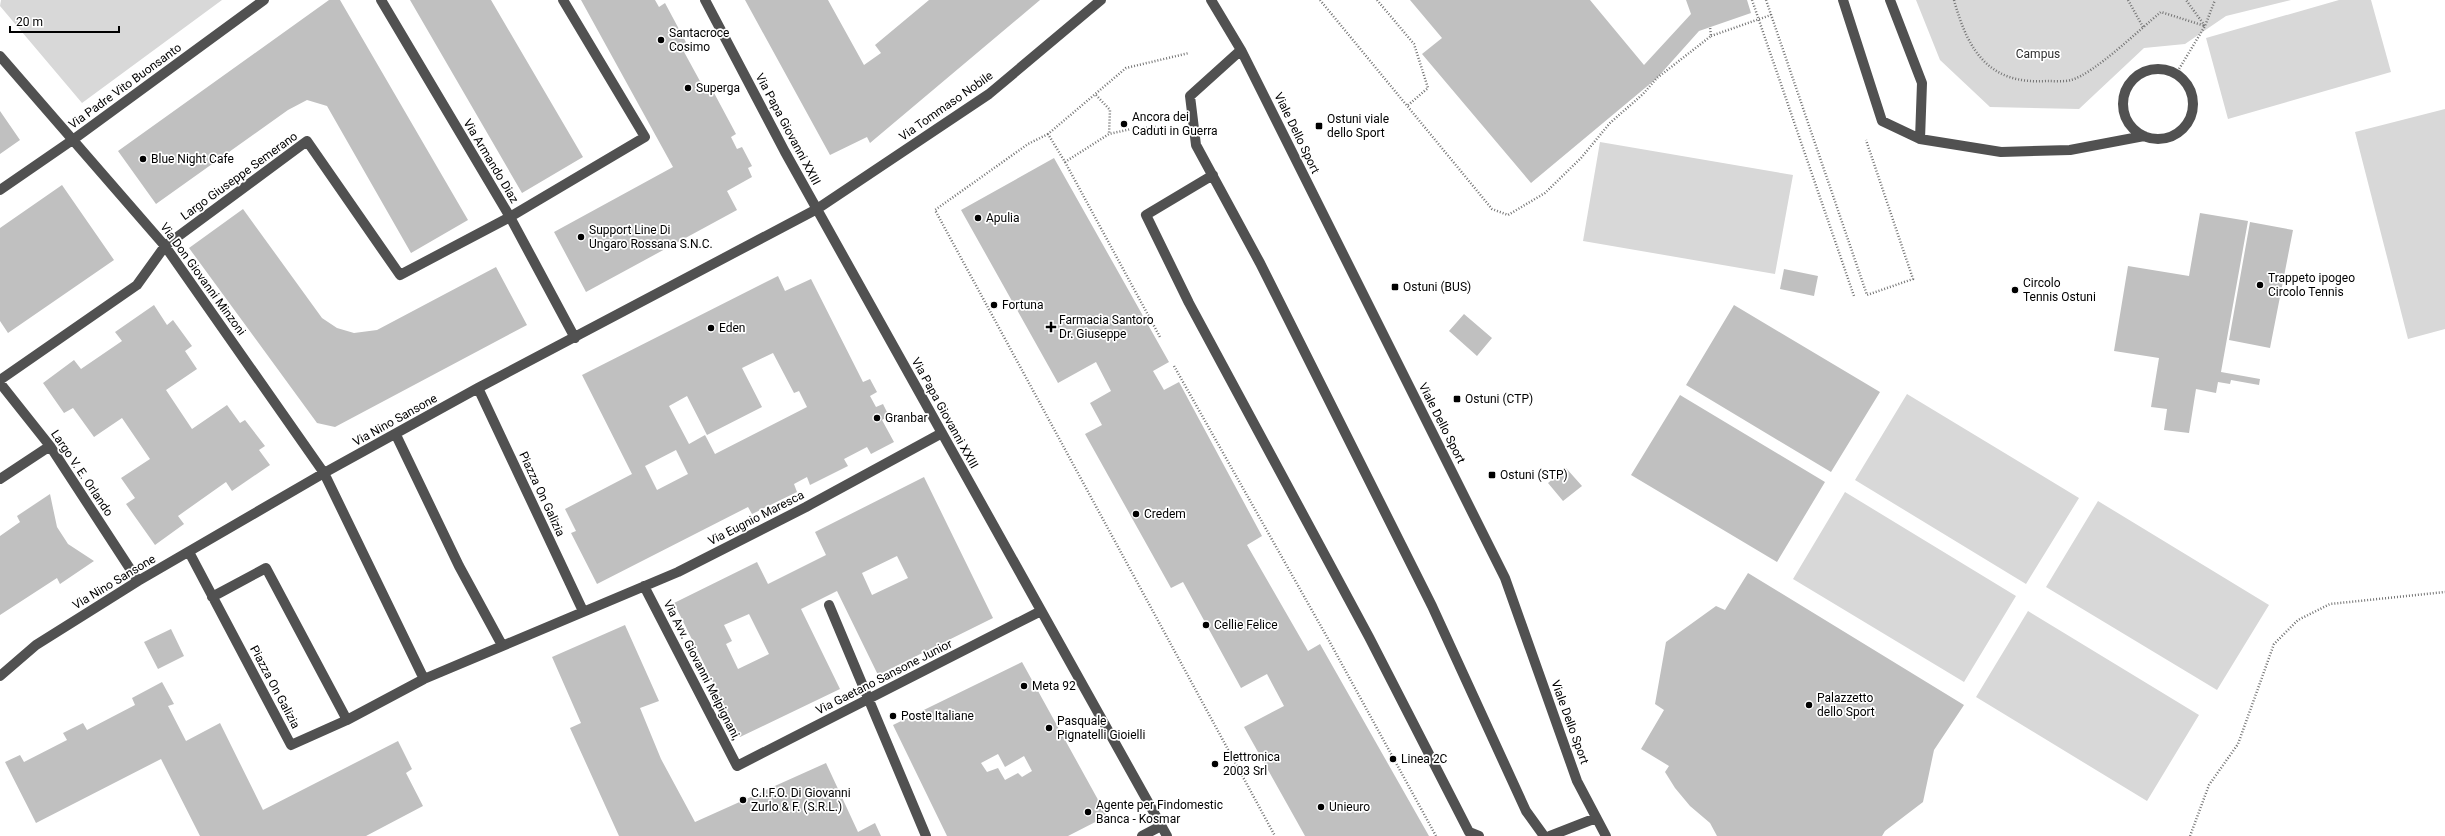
<svg xmlns="http://www.w3.org/2000/svg" width="2445" height="836" viewBox="0 0 2445 836" font-family="Roboto,sans-serif">
  <style>
    .green { fill: #d8d8d8 }
    .building { fill: #c0c0c0; fill-rule: evenodd }
    .lines { fill: none; stroke-linecap: round; stroke-linejoin: round }
    .path { stroke: #737373; stroke-width: 2.5; stroke-dasharray: 1 2; stroke-linecap: butt }
    .minor { stroke: #515151; stroke-width: 10 }
    .poi-dot { fill: #000; stroke: #fff; stroke-width: 1.5 }
    .labels { text-anchor: middle; dominant-baseline: central; stroke-width: 3.5; stroke-linejoin: round; paint-order: stroke }
    .poi-label { font-size: 12px; fill: #000; stroke: #fff; text-anchor: start }
    .park-label { font-size: 12px; fill: #2f2f2f; stroke: #fff }
    .street-label { font-size: 12px; fill: #000; stroke: #fff }
  </style>
  <rect width="100%" height="100%" fill="#fff"/>
  <path class="green" d="M 222,0 L 82,103 L 0,6 L 1,0 Z
    M 1916,0 L 2291,0 L 2226,16 L 2185,44 L 2144,48 L 2079,109 L 1990,107 L 1940,60 Z
    M 2339,0 L 2371,0 L 2391,72 L 2228,119 L 2206,38 Z
    M 2445,109 L 2445,329 L 2408,339 L 2355,132 Z
    M 1600,142 L 1793,175 L 1775,274 L 1583,241 Z
    M 1907,394 L 2079,498 L 2026,584 L 1855,480 Z
    M 1845,492 L 2016,596 L 1964,682 L 1793,579 Z
    M 2098,501 L 2269,605 L 2217,690 L 2046,587 Z
    M 2028,611 L 2199,715 L 2147,801 L 1976,697 Z"/>
  <path class="building" d="M 329,0 L 340,0 L 468,220 L 411,253 L 327,106 L 307,100 L 288,110 L 156,204 L 118,151 Z
    M 410,0 L 491,0 L 583,157 L 522,193 Z
    M 581,0 L 655,0 L 659,7 L 665,3 L 688,46 L 683,50 L 707,94 L 713,91 L 736,134 L 731,137 L 737,149 L 742,147 L 752,166 L 748,168 L 752,177 L 727,191 L 737,210 L 586,292 L 554,232 L 673,167 Z
    M 745,0 L 828,0 L 864,65 L 881,53 L 875,45 L 929,0 L 1040,0 L 870,143 L 867,137 L 830,155 Z
    M 1410,0 L 1590,0 L 1644,65 L 1691,14 L 1686,0 L 1747,0 L 1751,13 L 1699,31 L 1657,78 L 1531,183 L 1422,54 L 1442,38 Z
    M 0,111 L 20,140 L 0,154 Z
    M 1054,158 L 1169,362 L 1153,371 L 1164,390 L 1179,382 L 1262,536 L 1247,545 L 1308,651 L 1320,644 L 1429,836 L 1305,836 L 1244,727 L 1284,706 L 1267,674 L 1241,688 L 1183,582 L 1171,588 L 1085,434 L 1102,425 L 1090,403 L 1111,391 L 1096,362 L 1058,383 L 961,210 Z
    M 62,185 L 114,260 L 8,333 L 0,321 L 0,228 Z
    M 243,209 L 322,318 L 337,328 L 354,333 L 377,330 L 496,267 L 527,325 L 335,427 L 317,423 L 189,248 Z
    M 2200,213 L 2248,221 L 2221,372 L 2260,379 L 2259,385 L 2231,380 L 2230,384 L 2218,382 L 2216,393 L 2196,389 L 2189,433 L 2164,430 L 2167,409 L 2151,407 L 2159,358 L 2114,351 L 2128,266 L 2189,276 Z
    M 2250,222 L 2293,230 L 2270,348 L 2229,340 Z
    M 1784,269 L 1818,276 L 1814,296 L 1780,289 Z
    M 778,276 L 785,291 L 811,279 L 863,382 L 870,379 L 877,392 L 870,396 L 876,407 L 883,404 L 889,416 L 882,420 L 894,442 L 871,454 L 867,447 L 844,459 L 848,466 L 810,485 L 807,477 L 794,484 L 797,492 L 752,514 L 748,507 L 597,584 L 571,533 L 576,531 L 565,509 L 632,474 L 582,375 ZM 773,353 L 794,393 L 799,391 L 807,407 L 715,454 L 705,435 L 689,444 L 669,406 L 687,396 L 707,435 L 762,407 L 742,368 ZM 676,450 L 688,474 L 657,490 L 645,466 Z
    M 154,305 L 167,325 L 173,320 L 192,346 L 185,351 L 197,369 L 166,390 L 192,429 L 227,405 L 240,423 L 245,420 L 265,446 L 259,450 L 270,465 L 232,491 L 226,482 L 178,516 L 184,524 L 155,545 L 126,504 L 135,498 L 121,478 L 150,459 L 122,418 L 94,437 L 73,408 L 64,413 L 43,383 L 74,360 L 81,369 L 122,341 L 115,332 Z
    M 1734,305 L 1880,392 L 1831,472 L 1686,385 Z
    M 1464,314 L 1492,338 L 1477,356 L 1449,331 Z
    M 1680,395 L 1825,482 L 1777,562 L 1631,475 Z
    M 1566,468 L 1582,486 L 1563,501 L 1548,483 Z
    M 924,477 L 993,618 L 878,675 L 837,591 L 801,609 L 840,689 L 740,737 L 674,603 L 757,562 L 768,584 L 826,555 L 815,532 ZM 897,556 L 908,578 L 872,595 L 862,573 ZM 749,614 L 769,654 L 738,669 L 726,644 L 732,641 L 724,625 Z
    M 50,494 L 57,527 L 68,544 L 94,561 L 60,584 L 57,578 L 0,615 L 0,536 L 20,522 L 17,516 Z
    M 1748,573 L 1964,705 L 1934,750 L 1923,802 L 1885,831 L 1882,836 L 1717,836 L 1710,823 L 1690,806 L 1675,788 L 1665,772 L 1669,766 L 1641,749 L 1664,710 L 1655,704 L 1666,642 L 1716,606 L 1725,610 Z
    M 625,625 L 659,701 L 640,708 L 661,759 L 695,822 L 826,763 L 858,832 L 875,823 L 881,836 L 619,836 L 570,728 L 581,723 L 552,657 Z
    M 171,629 L 184,656 L 158,669 L 144,642 Z
    M 1022,662 L 1107,816 L 1068,836 L 947,836 L 893,725 ZM 998,754 L 1005,767 L 1024,756 L 1032,771 L 1022,777 L 1018,773 L 1005,780 L 998,768 L 987,772 L 981,763 Z
    M 162,682 L 174,704 L 168,706 L 186,741 L 220,723 L 263,810 L 398,741 L 412,769 L 406,773 L 423,806 L 366,836 L 200,836 L 161,759 L 36,823 L 5,762 L 20,755 L 24,762 L 67,740 L 63,733 L 83,723 L 87,730 L 135,705 L 132,698 Z"/>
  <g class="lines">
    <path class="path" d="M 1320,0 L 1492,209 L 1508,215 L 1545,193 L 1581,158 L 1610,123 L 1643,94 L 1657,78 L 1711,36 L 1710,27
      M 1377,0 L 1414,44 L 1428,88 L 1407,106
      M 1752,0 L 1854,296
      M 1766,0 L 1867,295 L 1913,279 L 1866,140
      M 1954,0 C 1968,51 1989,85 2047,81 C 2054,81 2064,82 2071,80 C 2094,74 2140,29 2161,12 L 2205,26 L 2186,0
      M 2128,0 L 2143,27
      M 1711,36 L 1771,15
      M 2176,74 L 2205,26 L 2215,0
      M 1096,95 L 1110,110 L 1109,134
      M 1156,127 L 1131,129 L 1109,134 L 1065,162 L 1048,134 L 1126,68 L 1189,53
      M 1048,134 L 1028,144 L 935,210 L 1275,836
      M 1065,162 L 1160,337
      M 1174,366 L 1327,637 L 1436,836
      M 2190,836 L 2209,785 L 2238,744 L 2274,644 L 2298,620 L 2330,604 L 2445,592"/>
    <path class="minor" d="M 381,0 L 510,217 L 575,338
      M 705,0 L 785,152 L 1167,836
      M 1211,0 L 1241,50 L 1505,578 L 1577,781 L 1606,836
      M 1843,0 L 1882,121 L 1920,139 L 2001,152 L 2070,150 L 2144,136
      M 1890,0 L 1922,83 L 1920,139
      M 1241,50 L 1190,96 L 1196,145 L 1260,263 L 1432,606 L 1526,811 L 1544,836
      M 0,56 L 165,246 L 324,473 L 424,679
      M2123 104a35 35 0 1 1 70 0a35 35 0 1 1-70 0Z
      M 1213,175 L 1146,215 L 1189,303 L 1369,637 L 1469,832 L 1479,836
      M 0,190 L 74,139 L 264,0
      M 0,380 L 137,285 L 165,246 L 307,141 L 400,275 L 510,217 L 645,137 L 563,0
      M 0,383 L 50,446 L 138,581
      M 478,388 L 583,611
      M 396,435 L 459,566 L 502,645
      M 0,479 L 50,446
      M 189,552 L 291,745 L 347,720 L 424,679 L 678,572 L 806,507 L 942,433
      M 644,586 L 737,766 L 1041,611
      M 212,597 L 266,568 L 347,720
      M 829,605 L 926,836
      M 0,676 L 36,645 L 138,581 L 324,473 L 478,388 L 817,209 L 989,94 L 1101,0
      M 1142,836 L 1161,826
      M 1550,836 L 1596,818"/>
  </g>
  <g class="poi-dot">
    <circle cx="661" cy="40" r="4"/>
    <circle cx="688" cy="88" r="4"/>
    <circle cx="1124" cy="124" r="4"/>
    <rect x="1315" y="122" width="8" height="8" rx="2"/>
    <circle cx="143" cy="159" r="4"/>
    <circle cx="978" cy="218" r="4"/>
    <circle cx="581" cy="237" r="4"/>
    <circle cx="2260" cy="285" r="4"/>
    <rect x="1391" y="283" width="8" height="8" rx="2"/>
    <circle cx="2015" cy="290" r="4"/>
    <circle cx="994" cy="305" r="4"/>
    <path d="M1049 321h4v4h4v4h-4v4h-4v-4h-4v-4h4z"/>
    <circle cx="711" cy="328" r="4"/>
    <rect x="1453" y="395" width="8" height="8" rx="2"/>
    <circle cx="877" cy="418" r="4"/>
    <rect x="1488" y="471" width="8" height="8" rx="2"/>
    <circle cx="1136" cy="514" r="4"/>
    <circle cx="1206" cy="625" r="4"/>
    <circle cx="1024" cy="686" r="4"/>
    <circle cx="1809" cy="705" r="4"/>
    <circle cx="893" cy="716" r="4"/>
    <circle cx="1049" cy="728" r="4"/>
    <circle cx="1393" cy="759" r="4"/>
    <circle cx="1215" cy="764" r="4"/>
    <circle cx="743" cy="800" r="4"/>
    <circle cx="1321" cy="807" r="4"/>
    <circle cx="1088" cy="812" r="4"/>
  </g>
  <g class="labels">
    <g class="poi-label">
      <text x="669" y="33">Santacroce<tspan x="669" dy="14">Cosimo</tspan></text>
      <text x="696" y="88">Superga</text>
      <text x="1132" y="117">Ancora dei<tspan x="1132" dy="14">Caduti in Guerra</tspan></text>
      <text x="1327" y="119">Ostuni viale<tspan x="1327" dy="14">dello Sport</tspan></text>
      <text x="151" y="159">Blue Night Cafe</text>
      <text x="986" y="218">Apulia</text>
      <text x="589" y="230">Support Line Di<tspan x="589" dy="14">Ungaro Rossana S.N.C.</tspan></text>
      <text x="2268" y="278">Trappeto ipogeo<tspan x="2268" dy="14">Circolo Tennis</tspan></text>
      <text x="2023" y="283">Circolo<tspan x="2023" dy="14">Tennis Ostuni</tspan></text>
      <text x="1403" y="287">Ostuni (BUS)</text>
      <text x="1002" y="305">Fortuna</text>
      <text x="1059" y="320">Farmacia Santoro<tspan x="1059" dy="14">Dr. Giuseppe</tspan></text>
      <text x="719" y="328">Eden</text>
      <text x="1465" y="399">Ostuni (CTP)</text>
      <text x="885" y="418">Granbar</text>
      <text x="1500" y="475">Ostuni (STP)</text>
      <text x="1144" y="514">Credem</text>
      <text x="1214" y="625">Cellie Felice</text>
      <text x="1032" y="686">Meta 92</text>
      <text x="1817" y="698">Palazzetto<tspan x="1817" dy="14">dello Sport</tspan></text>
      <text x="901" y="716">Poste Italiane</text>
      <text x="1057" y="721">Pasquale<tspan x="1057" dy="14">Pignatelli Gioielli</tspan></text>
      <text x="1223" y="757">Elettronica<tspan x="1223" dy="14">2003 Srl</tspan></text>
      <text x="1401" y="759">Linea 2C</text>
      <text x="751" y="793">C.I.F.O. Di Giovanni<tspan x="751" dy="14">Zurlo &amp; F. (S.R.L.)</tspan></text>
      <text x="1096" y="805">Agente per Findomestic<tspan x="1096" dy="14">Banca - Kosmar</tspan></text>
      <text x="1329" y="807">Unieuro</text>
    </g>
    <g class="park-label">
      <text x="2038" y="54">Campus</text>
    </g>
    <g class="street-label">
      <text transform="translate(125 86) rotate(-36)">Via Padre Vito Buonsanto</text>
      <text transform="translate(946 106) rotate(-35)">Via Tommaso Nobile</text>
      <text transform="translate(788 129) rotate(62)">Via Papa Giovanni XXIII</text>
      <text transform="translate(1297 133) rotate(64)">Viale Dello Sport</text>
      <text transform="translate(491 161) rotate(59)">Via Armando Diaz</text>
      <text transform="translate(239 176) rotate(-36)">Largo Giuseppe Semerano</text>
      <text transform="translate(203 279) rotate(54)">Via Don Giovanni Minzoni</text>
      <text transform="translate(945 413) rotate(61)">Via Papa Giovanni XXIII</text>
      <text transform="translate(395 420) rotate(-29)">Via Nino Sansone</text>
      <text transform="translate(1442 423) rotate(63)">Viale Dello Sport</text>
      <text transform="translate(82 473) rotate(56)">Largo V. E. Orlando</text>
      <text transform="translate(542 494) rotate(65)">Piazza On Galizia</text>
      <text transform="translate(756 518) rotate(-27)">Via Eugnio Maresca</text>
      <text transform="translate(114 582) rotate(-31)">Via Nino Sansone</text>
      <text transform="translate(702 670) rotate(63)">Via Avv. Giovanni Melpignani,</text>
      <text transform="translate(884 677) rotate(-27)">Via Gaetano Sansone Junior</text>
      <text transform="translate(275 687) rotate(62)">Piazza On Galizia</text>
      <text transform="translate(1570 722) rotate(70)">Viale Dello Sport</text>
    </g>
  </g>
  <path d="M10 26v6h109v-6" fill="none" stroke="#000000" stroke-width="2"/>
  <text x="16" y="26" font-size="12" fill="#000000" stroke="#ffffff" stroke-width="3" paint-order="stroke">20 m</text>
</svg>
